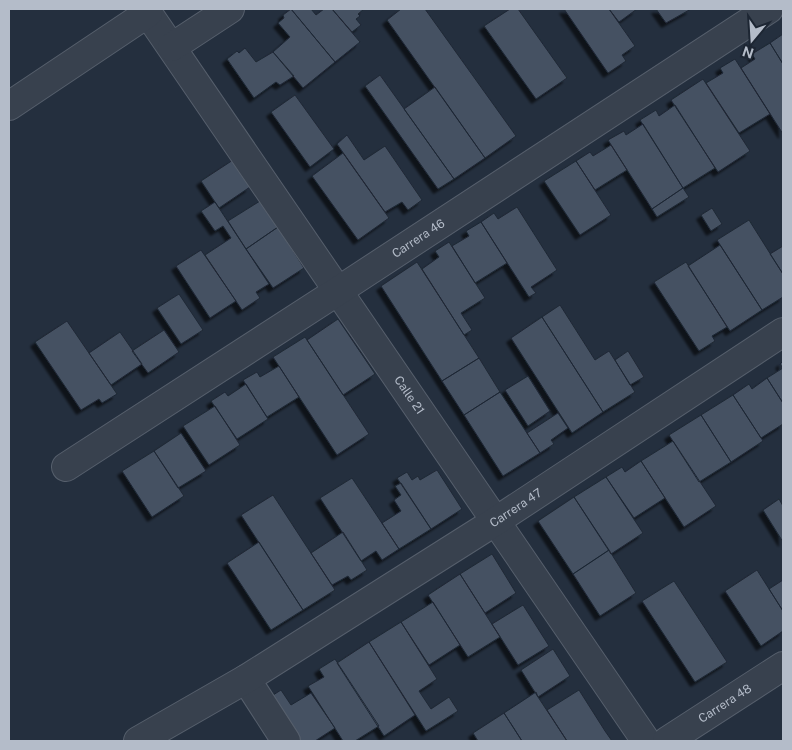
<svg xmlns="http://www.w3.org/2000/svg" width="792" height="750" viewBox="0 0 792 750" font-family="'Public Sans',sans-serif">
  <style>
    .building { fill: #455162; stroke: #1f2835; filter: url(#shadow) }
    .lines { fill: none; stroke-linecap: round; stroke-linejoin: round }
    .street-casing { stroke: #565f6c; stroke-width: 30 }
    .street { stroke: #38414e; stroke-width: 28 }
    .labels { text-anchor: middle; dominant-baseline: central; stroke-width: 4; stroke-linejoin: round; paint-order: stroke }
    .street-label { font-size: 12px; fill: #b4bcc9; stroke: #1d2633 }
  </style>
  <defs>
    <filter id="shadow"><feDropShadow dx="-4.5" dy="4.5" stdDeviation="1" flood-color="#0009"/></filter>
  </defs>
  <rect width="100%" height="100%" fill="#242f3e"/>
  <path class="building" d="M 291,9 L 335,62 L 303,88 L 273,52 L 290,37 L 278,23 L 284,18 L 283,15 Z
    M 291,9 L 311,9 L 316,15 L 324,9 L 332,9 L 360,42 L 335,62 Z
    M 332,9 L 364,9 L 358,14 L 360,16 L 356,19 L 361,25 L 352,32 Z
    M 401,9 L 425,9 L 516,136 L 485,158 L 387,20 Z
    M 510,9 L 518,9 L 567,78 L 536,99 L 484,26 Z
    M 564,9 L 609,9 L 635,46 L 622,55 L 626,61 L 608,73 Z
    M 609,9 L 637,9 L 619,22 Z
    M 656,9 L 691,9 L 666,23 Z
    M 783,34 L 783,64 L 770,43 Z
    M 770,43 L 783,64 L 783,134 L 741,68 L 755,59 L 752,54 Z
    M 245,48 L 256,62 L 273,52 L 294,76 L 280,85 L 276,82 L 254,98 L 227,59 L 237,51 L 239,53 Z
    M 735,59 L 770,114 L 739,133 L 706,83 L 723,73 L 720,68 Z
    M 380,75 L 454,179 L 438,189 L 365,86 Z
    M 703,79 L 750,151 L 718,172 L 671,100 Z
    M 435,87 L 485,158 L 454,179 L 404,109 Z
    M 295,95 L 334,149 L 310,167 L 271,112 Z
    M 675,105 L 715,168 L 683,188 L 640,120 L 656,110 L 659,116 Z
    M 643,124 L 683,188 L 652,209 L 608,140 L 624,131 L 626,135 Z
    M 347,135 L 364,160 L 385,146 L 422,200 L 408,210 L 402,202 L 385,212 L 337,144 Z
    M 611,145 L 627,170 L 595,190 L 576,161 L 590,152 L 593,156 Z
    M 343,153 L 389,218 L 358,240 L 312,176 Z
    M 233,160 L 250,187 L 219,208 L 201,181 Z
    M 576,161 L 611,215 L 580,235 L 544,181 Z
    M 683,188 L 689,197 L 657,217 L 652,209 Z
    M 260,201 L 278,227 L 246,249 L 228,221 Z
    M 215,202 L 269,284 L 256,292 L 260,298 L 242,310 L 205,255 L 231,238 L 223,226 L 215,231 L 201,211 Z
    M 517,207 L 557,270 L 531,287 L 536,293 L 529,297 L 481,222 L 494,213 L 498,219 Z
    M 712,208 L 722,224 L 711,231 L 701,215 Z
    M 749,220 L 783,274 L 783,297 L 762,310 L 717,240 Z
    M 481,222 L 507,263 L 475,283 L 452,246 L 469,236 L 466,231 Z
    M 278,227 L 304,268 L 273,288 L 246,249 Z
    M 449,242 L 485,298 L 461,313 L 472,330 L 464,335 L 422,269 L 439,257 L 435,251 Z
    M 720,245 L 762,310 L 730,331 L 688,266 Z
    M 783,246 L 783,274 L 770,254 Z
    M 201,250 L 236,301 L 210,318 L 176,266 Z
    M 417,262 L 479,358 L 442,381 L 381,286 Z
    M 686,262 L 727,327 L 712,336 L 715,341 L 699,351 L 654,282 Z
    M 179,294 L 203,330 L 181,344 L 157,308 Z
    M 560,305 L 595,360 L 609,351 L 635,392 L 603,412 L 542,317 Z
    M 542,317 L 603,412 L 572,433 L 511,338 Z
    M 338,319 L 375,374 L 343,395 L 307,340 Z
    M 67,321 L 117,394 L 102,403 L 99,399 L 81,410 L 35,342 Z
    M 164,330 L 179,352 L 148,373 L 132,351 Z
    M 120,332 L 142,364 L 111,385 L 89,353 Z
    M 305,337 L 369,434 L 337,455 L 273,357 Z
    M 628,351 L 644,377 L 630,385 L 615,360 Z
    M 479,358 L 500,392 L 464,415 L 442,381 Z
    M 783,361 L 783,403 L 767,378 L 783,368 L 780,364 Z
    M 279,366 L 299,397 L 267,417 L 243,380 L 257,372 L 260,377 Z
    M 528,376 L 550,411 L 528,426 L 505,390 Z
    M 767,378 L 783,403 L 783,424 L 761,438 L 733,395 L 749,384 L 752,389 Z
    M 246,384 L 268,419 L 237,439 L 211,401 L 225,392 L 228,396 Z
    M 500,392 L 540,453 L 503,476 L 464,415 Z
    M 733,395 L 763,441 L 731,462 L 701,415 Z
    M 215,406 L 240,445 L 209,465 L 183,426 Z
    M 558,413 L 568,428 L 551,440 L 554,444 L 540,453 L 527,433 Z
    M 701,415 L 731,462 L 699,482 L 669,435 Z
    M 181,433 L 206,471 L 178,488 L 154,451 Z
    M 673,441 L 716,506 L 684,527 L 641,461 Z
    M 154,451 L 184,496 L 152,517 L 122,471 Z
    M 641,461 L 665,498 L 634,518 L 606,477 L 622,467 L 625,472 Z
    M 437,470 L 462,509 L 431,529 L 397,478 L 407,472 L 412,480 L 418,476 L 420,480 Z
    M 606,477 L 643,533 L 611,554 L 574,497 Z
    M 352,478 L 399,549 L 382,560 L 376,551 L 361,561 L 320,498 Z
    M 401,483 L 431,529 L 399,549 L 382,523 L 401,511 L 394,500 L 401,495 L 395,486 Z
    M 273,495 L 335,590 L 303,610 L 241,515 Z
    M 574,497 L 609,550 L 573,574 L 538,521 Z
    M 779,499 L 783,506 L 783,542 L 763,510 Z
    M 343,532 L 367,570 L 351,580 L 348,576 L 332,585 L 311,553 Z
    M 259,542 L 303,610 L 271,630 L 227,563 Z
    M 609,550 L 636,593 L 600,616 L 573,574 Z
    M 492,554 L 516,593 L 485,613 L 460,574 Z
    M 757,570 L 783,611 L 783,631 L 761,646 L 725,591 Z
    M 460,574 L 500,637 L 468,657 L 428,595 Z
    M 783,580 L 783,611 L 769,589 Z
    M 674,581 L 727,662 L 695,682 L 642,601 Z
    M 433,602 L 460,645 L 429,665 L 401,622 Z
    M 523,605 L 549,646 L 518,665 L 492,624 Z
    M 401,622 L 437,679 L 419,691 L 431,709 L 449,697 L 458,711 L 426,731 L 369,642 Z
    M 369,642 L 415,715 L 384,736 L 337,663 Z
    M 553,649 L 570,676 L 538,697 L 521,670 Z
    M 335,659 L 379,726 L 355,741 L 343,741 L 308,686 L 324,677 L 319,669 Z
    M 281,690 L 291,705 L 311,693 L 335,728 L 315,741 L 298,741 L 270,697 Z
    M 579,690 L 605,731 L 612,741 L 567,741 L 547,710 Z
    M 536,692 L 538,697 L 567,741 L 522,741 L 504,713 Z
    M 504,713 L 522,741 L 478,741 L 473,733 Z"/>
  <g class="lines">
    <g class="street-casing">
      <g id="street">
        <path id="s1" d="M 145,9 L 646,741"/>
        <path d="M 172,47 L 230,9"/>
        <path d="M 9,106 L 148,13"/>
        <path id="s2" d="M 66,467 L 338,291 L 769,9"/>
        <path d="M 246,679 L 286,741"/>
        <path id="s3" d="M 138,741 L 246,679 L 496,521 L 783,332"/>
        <path id="s4" d="M 667,741 L 783,666"/>
      </g>
    </g>
    <use href="#street" class="street"/>
  </g>
  <g class="labels">
    <g class="street-label">
      <text stroke="none"><textPath href="#s2" startOffset="420">Carrera 46</textPath></text>
      <text stroke="none"><textPath href="#s1" startOffset="468">Calle 21</textPath></text>
      <text stroke="none"><textPath href="#s3" startOffset="444">Carrera 47</textPath></text>
      <text stroke="none"><textPath href="#s4" startOffset="69">Carrera 48</textPath></text>
    </g>
  </g>
  <rect width="792" height="750" fill="none" stroke="#b4bcc9" stroke-width="20"/>
  <g transform="translate(752 40) rotate(198)" stroke="#1d2633" stroke-width="4" paint-order="stroke">
  <path d="M0-4L9 19L0 12L-9 19Z" fill="#b4bcc9"/>
  <text y="-8" font-size="14" font-weight="bold" text-anchor="middle" fill="#b4bcc9">N</text>
  </g>
</svg>
